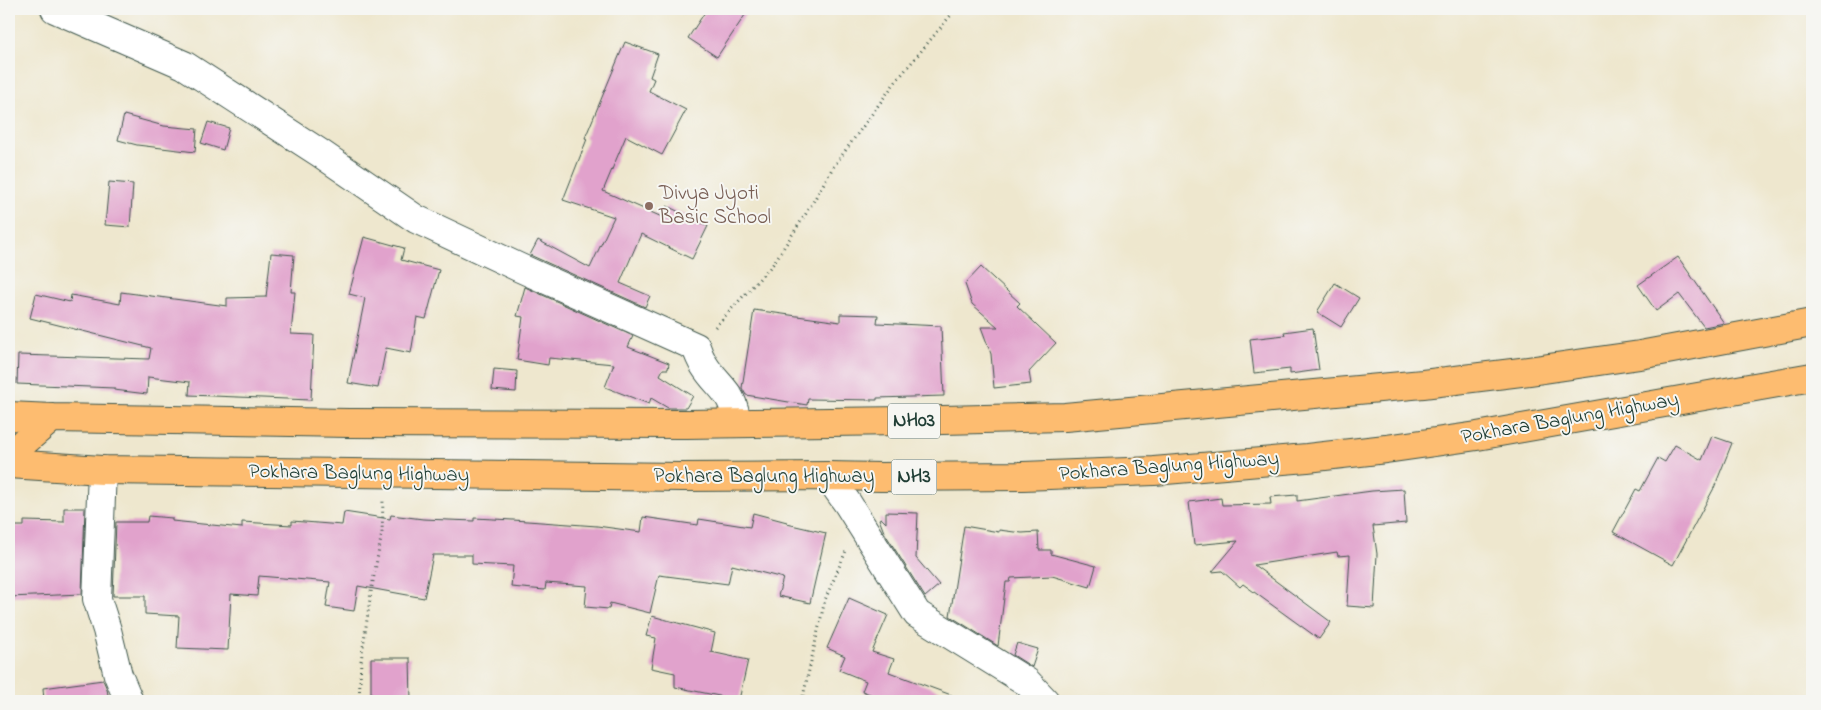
<svg xmlns="http://www.w3.org/2000/svg" width="1821" height="710" viewBox="0 0 1821 710" font-family="'Indie Flower',sans-serif">
  <style>
    .building { fill: #e1a2cc }
    .lines { fill: none; stroke-linecap: round; stroke-linejoin: round }
    .street-casing { stroke: #3e564b; stroke-width: 30 }
    .highway-casing { stroke: #3e564b; stroke-width: 30 }
    .path { stroke: #3e564b; stroke-width: 3; stroke-dasharray: 1 4; stroke-linecap: butt }
    .street { stroke: #fff; stroke-width: 28 }
    .highway { stroke: #fdbc70; stroke-width: 28 }
    .education-dot { fill: #8d6e63; stroke: #f6f6f2; stroke-width: 2 }
    .labels { text-anchor: middle; dominant-baseline: central; stroke-width: 4; stroke-linejoin: round; paint-order: stroke }
    .shield { fill: #f6f6f2; stroke: #60746d; stroke-width: 1 }
    .shield-label { font-size: 20px; font-weight: bold; fill: #1f3d34 }
    .education-label { font-size: 21px; fill: #785e54; stroke: #f6f6f2; text-anchor: start }
    .street-label { font-size: 21px; fill: #1f3d34; stroke: #f6f6f2 }
  </style>
  <rect width="100%" height="100%" fill="#f6f6f2"/>
  <filter id="ink" filterUnits="userSpaceOnUse"><feTurbulence type="fractalNoise" baseFrequency=".02" numOctaves="2"/><feDisplacementMap in="SourceGraphic" scale="10" xChannelSelector="R" yChannelSelector="G"/><feConvolveMatrix kernelMatrix="1 2 1 2 8 2 1 2 1" color-interpolation-filters="sRGB"/></filter>
  <filter id="wash" filterUnits="userSpaceOnUse"><feTurbulence type="fractalNoise" baseFrequency=".0096" numOctaves="4" result="noise"/><feDisplacementMap in="SourceGraphic" scale="20" xChannelSelector="R" yChannelSelector="G"/><feGaussianBlur stdDeviation="1.12" result="paint"/><feColorMatrix in="noise" values="0 0 0 0 0 0 0 0 0 0 0 0 0 0 0 0 0 1.4 0 .05"/><feComposite in="paint" operator="in"/></filter>
  <g filter="url(#wash)">
    <rect width="100%" height="100%" fill="#eee7ce"/>
    <g id="blocks">
      <path class="building" d="M 707,9 L 749,9 L 717,57 L 688,38 Z
        M 625,42 L 658,54 L 650,77 L 654,79 L 649,91 L 686,110 L 662,155 L 626,136 L 603,191 L 662,217 L 667,206 L 708,226 L 692,259 L 641,234 L 620,283 L 650,296 L 645,307 L 530,255 L 538,240 L 590,268 L 614,217 L 563,200 L 587,139 L 585,138 Z
        M 124,115 L 164,126 L 197,129 L 195,152 L 137,145 L 118,140 Z
        M 208,122 L 229,128 L 223,150 L 201,143 Z
        M 109,182 L 133,184 L 130,227 L 105,225 Z
        M 364,237 L 404,248 L 401,260 L 439,270 L 426,319 L 417,317 L 411,353 L 386,348 L 378,388 L 348,383 L 365,298 L 349,294 Z
        M 271,253 L 294,255 L 291,292 L 295,292 L 291,334 L 314,335 L 311,400 L 189,395 L 190,382 L 148,377 L 147,394 L 114,390 L 114,388 L 17,384 L 18,355 L 149,359 L 151,348 L 30,318 L 36,294 L 70,302 L 71,295 L 120,304 L 121,292 L 227,306 L 227,298 L 266,297 Z
        M 1678,257 L 1724,323 L 1704,327 L 1679,294 L 1656,311 L 1638,285 Z
        M 981,267 L 1020,303 L 1017,306 L 1056,343 L 1029,372 L 1031,384 L 994,388 L 991,354 L 981,327 L 998,327 L 972,304 L 965,284 Z
        M 1335,283 L 1359,298 L 1341,327 L 1317,312 Z
        M 525,287 L 633,336 L 628,347 L 669,363 L 668,369 L 663,369 L 660,375 L 693,396 L 686,408 L 668,408 L 651,398 L 649,404 L 605,387 L 614,364 L 549,358 L 548,365 L 517,360 L 523,317 L 517,316 Z
        M 754,310 L 840,322 L 840,314 L 878,315 L 877,323 L 941,326 L 944,396 L 877,398 L 877,400 L 808,399 L 807,405 L 746,395 L 742,388 Z
        M 1313,328 L 1319,370 L 1290,374 L 1290,369 L 1254,373 L 1250,339 L 1285,335 L 1284,332 Z
        M 494,369 L 517,371 L 516,392 L 492,390 Z
        M 1712,436 L 1732,443 L 1714,488 L 1673,565 L 1613,532 L 1636,489 L 1640,491 L 1658,458 L 1665,462 L 1675,445 L 1702,460 Z
        M 1404,489 L 1406,523 L 1373,526 L 1377,554 L 1374,608 L 1347,606 L 1350,555 L 1338,556 L 1337,552 L 1254,565 L 1331,622 L 1319,639 L 1243,584 L 1240,587 L 1222,571 L 1212,572 L 1238,541 L 1194,545 L 1189,502 L 1221,498 L 1222,505 L 1271,504 L 1270,497 L 1297,495 L 1297,501 L 1372,491 Z
        M 64,508 L 85,508 L 82,594 L 9,597 L 9,526 L 24,526 L 24,521 L 64,522 Z
        M 344,512 L 390,519 L 391,515 L 423,519 L 474,521 L 474,518 L 513,520 L 597,526 L 641,532 L 643,517 L 698,525 L 699,519 L 750,527 L 753,513 L 787,522 L 787,524 L 826,533 L 810,603 L 778,596 L 783,578 L 732,565 L 728,584 L 659,575 L 650,613 L 610,603 L 609,609 L 585,607 L 587,586 L 546,583 L 545,590 L 511,587 L 513,566 L 472,564 L 472,555 L 433,555 L 424,598 L 358,586 L 354,611 L 326,607 L 330,582 L 259,576 L 257,596 L 231,594 L 228,650 L 177,648 L 179,616 L 145,614 L 145,596 L 113,596 L 116,522 L 147,522 L 148,516 L 172,518 L 172,521 L 242,528 L 242,522 L 292,525 L 292,521 L 342,525 Z
        M 886,512 L 918,513 L 916,558 L 939,585 L 925,597 L 884,532 L 879,519 L 881,518 L 886,523 Z
        M 964,526 L 999,532 L 999,530 L 1022,533 L 1038,532 L 1039,550 L 1051,550 L 1051,554 L 1096,566 L 1090,587 L 1052,576 L 1011,578 L 1010,582 L 1006,582 L 998,646 L 950,616 Z
        M 849,598 L 888,615 L 872,652 L 894,659 L 889,672 L 962,699 L 962,701 L 888,701 L 862,691 L 866,681 L 839,670 L 845,656 L 827,648 Z
        M 652,616 L 715,633 L 711,652 L 748,660 L 739,700 L 675,687 L 675,673 L 651,668 L 656,638 L 646,636 Z
        M 1017,643 L 1038,649 L 1032,667 L 1013,655 Z
        M 371,658 L 410,658 L 411,701 L 371,701 Z
        M 103,680 L 107,689 L 109,701 L 44,701 L 43,688 Z"/>
    </g>
  </g>
  <g filter="url(#ink)">
    <use href="#blocks" fill-opacity="0" stroke="#3e564b" stroke-width="1"/>
    <g class="lines">
      <g class="street-casing">
        <path id="street" d="M 55,9 L 184,65 L 320,153 L 416,219 L 518,267 L 696,347 C 698,353 701,360 704,365 C 718,388 735,392 736,423
          M 102,470 L 97,599 L 107,630 L 118,675 L 129,701
          M 828,476 L 848,504 L 917,614 L 1027,682 L 1045,701"/>
      </g>
      <g class="highway-casing">
        <path id="highway" d="M 9,416 L 52,418 L 348,423 L 687,424 L 903,421 L 1065,417 L 1423,384 L 1529,371 L 1640,355 L 1812,323
          M 9,455 L 52,418
          M 9,464 L 102,470 L 681,477 L 828,476 L 881,477 L 1023,476 L 1154,471 L 1307,458 L 1386,449 L 1477,436 L 1812,377"/>
      </g>
      <path class="path" d="M 715,327 L 773,264 L 809,209 L 832,169 L 893,85 L 951,15 L 954,9
        M 359,701 L 361,661 L 371,592 L 382,533 L 383,500
        M 802,701 L 825,600 L 846,551"/>
      <use href="#street" class="street"/>
      <use href="#highway" class="highway"/>
    </g>
  </g>
  <circle class="education-dot" cx="649" cy="206" r="5"/>
  <g class="labels">
    <g class="shield">
      <rect x="888" y="403.5" width="52" height="35" rx="4"/>
      <rect x="891.5" y="459.5" width="45" height="35" rx="4"/>
    </g>
    <g class="shield-label">
      <text x="914" y="421">NH03</text>
      <text x="914" y="477">NH3</text>
    </g>
    <g class="education-label">
      <text x="659" y="194">Divya Jyoti<tspan x="659" dy="24">Basic School</tspan></text>
    </g>
    <g class="street-label">
      <text transform="translate(1570 419) rotate(-10)">Pokhara Baglung Highway</text>
      <text transform="translate(1169 467) rotate(-4)">Pokhara Baglung Highway</text>
      <text transform="translate(359 474) rotate(1)">Pokhara Baglung Highway</text>
      <text x="764" y="477">Pokhara Baglung Highway</text>
    </g>
  </g>
  <rect width="1821" height="710" fill="none" stroke="#f6f6f2" stroke-width="30"/>
</svg>
